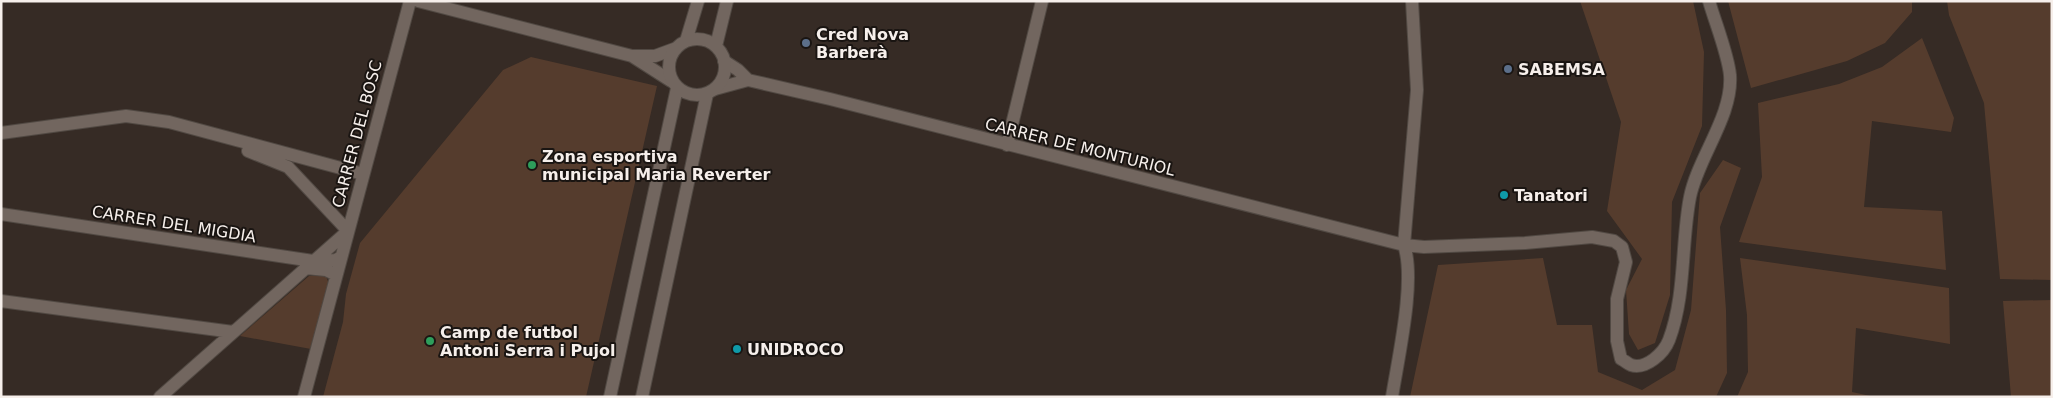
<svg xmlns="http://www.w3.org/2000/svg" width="2053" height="398" viewBox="0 0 2053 398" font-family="'DejaVu Sans',sans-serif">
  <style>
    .green { fill: #553c2d }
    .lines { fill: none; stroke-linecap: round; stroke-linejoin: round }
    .street-casing { stroke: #514943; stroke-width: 14 }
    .secondary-casing { stroke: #514943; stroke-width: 14 }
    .street { stroke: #72665f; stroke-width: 12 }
    .secondary { stroke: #72665f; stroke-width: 12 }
    .service-dot { fill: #5c6f8a; stroke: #1a1512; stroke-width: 2 }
    .leisure-dot { fill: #2e9e5b; stroke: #1a1512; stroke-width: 2 }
    .culture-dot { fill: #0f9aa8; stroke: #1a1512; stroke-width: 2 }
    .labels { text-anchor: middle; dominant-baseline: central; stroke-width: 4; stroke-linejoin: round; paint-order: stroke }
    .poi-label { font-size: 16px; font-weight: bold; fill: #f6efeb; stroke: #1a1512; text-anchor: start }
    .street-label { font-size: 16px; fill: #f6efeb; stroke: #1a1512 }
  </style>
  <rect width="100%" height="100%" fill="#362b25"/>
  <path class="green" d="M 1580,1 L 1693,1 L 1704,52 L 1702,126 L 1672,202 L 1670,295 L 1655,343 L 1638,350 L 1629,334 L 1626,290 L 1642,259 L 1607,211 L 1621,122 Z
    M 1728,1 L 1912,1 L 1912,12 L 1885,43 L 1847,61 L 1751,88 Z
    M 1947,1 L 2052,1 L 2052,280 L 2000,279 L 1984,103 L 1949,15 Z
    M 1922,38 L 1954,118 L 1951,132 L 1872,121 L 1864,207 L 1942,211 L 1946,270 L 1739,242 L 1762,177 L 1758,103 L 1839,84 L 1882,67 Z
    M 531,57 L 657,86 L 586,397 L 323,397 L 343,322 L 346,294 L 360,243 L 503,70 Z
    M 1723,160 L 1741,168 L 1720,227 L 1726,310 L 1727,373 L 1716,397 L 1410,397 L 1438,265 L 1543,258 L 1557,325 L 1592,325 L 1598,372 L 1642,390 L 1675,370 L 1691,310 L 1700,193 Z
    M 1740,258 L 1949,288 L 1950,344 L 1856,328 L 1852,392 L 1875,397 L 1737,397 L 1748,372 L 1747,315 Z
    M 319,275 L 326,276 L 329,284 L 311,349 L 240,336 L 309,276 Z
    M 2052,300 L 2052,397 L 2011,397 L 2003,301 Z"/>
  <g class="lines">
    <g class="street-casing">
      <path id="street" d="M 418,1 L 632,56 L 655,56 L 674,49
        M 632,56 L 671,81
        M 724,61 L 738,70 L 748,80
        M 715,89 L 748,80 L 830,99 L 1404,245 L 1424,247 L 1525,243 L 1592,237 L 1614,241 L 1622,247 L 1626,262 L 1617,299 L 1617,341 L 1621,359 C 1624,360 1628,364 1631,365 C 1646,370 1664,353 1669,340 C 1686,295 1681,243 1690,197 C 1698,157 1733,116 1730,75 C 1728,54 1715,22 1709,1
        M 1,133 L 126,116 L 169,122 L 363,174
        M 1007,145 L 1042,1
        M 248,151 L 288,167 L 348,231
        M 1,214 L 313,261 L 336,260 L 341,257
        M 306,268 L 326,270 L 336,275
        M 1,301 L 233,332
        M 160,397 L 348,231
        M 304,397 L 410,1
        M 1392,397 C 1398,358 1416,281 1404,245 L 1417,90 L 1412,1"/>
    </g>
    <g class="secondary-casing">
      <path id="secondary" d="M669 67a28 28 0 1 1 56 0a28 28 0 1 1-56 0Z
        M 686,41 L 698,1
        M 716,46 L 727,1
        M 610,397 L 677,88
        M 642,397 L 707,94"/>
    </g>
    <use href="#street" class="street"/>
    <use href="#secondary" class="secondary"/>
  </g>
  <g class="service-dot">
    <circle cx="806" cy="43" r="5"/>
    <circle cx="1508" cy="69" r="5"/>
  </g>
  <g class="leisure-dot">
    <circle cx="532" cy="165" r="5"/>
    <circle cx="430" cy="341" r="5"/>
  </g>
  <g class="culture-dot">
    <circle cx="1504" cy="195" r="5"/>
    <circle cx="737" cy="349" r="5"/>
  </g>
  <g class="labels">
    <g class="poi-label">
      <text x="816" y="34">Cred Nova<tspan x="816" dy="18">Barberà</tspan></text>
      <text x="1518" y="69">SABEMSA</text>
      <text x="542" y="156">Zona esportiva<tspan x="542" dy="18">municipal Maria Reverter</tspan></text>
      <text x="1514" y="195">Tanatori</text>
      <text x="440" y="332">Camp de futbol<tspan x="440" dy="18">Antoni Serra i Pujol</tspan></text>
      <text x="747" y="349">UNIDROCO</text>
    </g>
    <g class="street-label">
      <text transform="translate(357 134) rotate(-75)">CARRER DEL BOSC</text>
      <text transform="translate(1080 147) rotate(14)">CARRER DE MONTURIOL</text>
      <text transform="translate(174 224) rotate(9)">CARRER DEL MIGDIA</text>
    </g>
  </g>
  <rect width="2053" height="398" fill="none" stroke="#f6efeb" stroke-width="5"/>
</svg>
